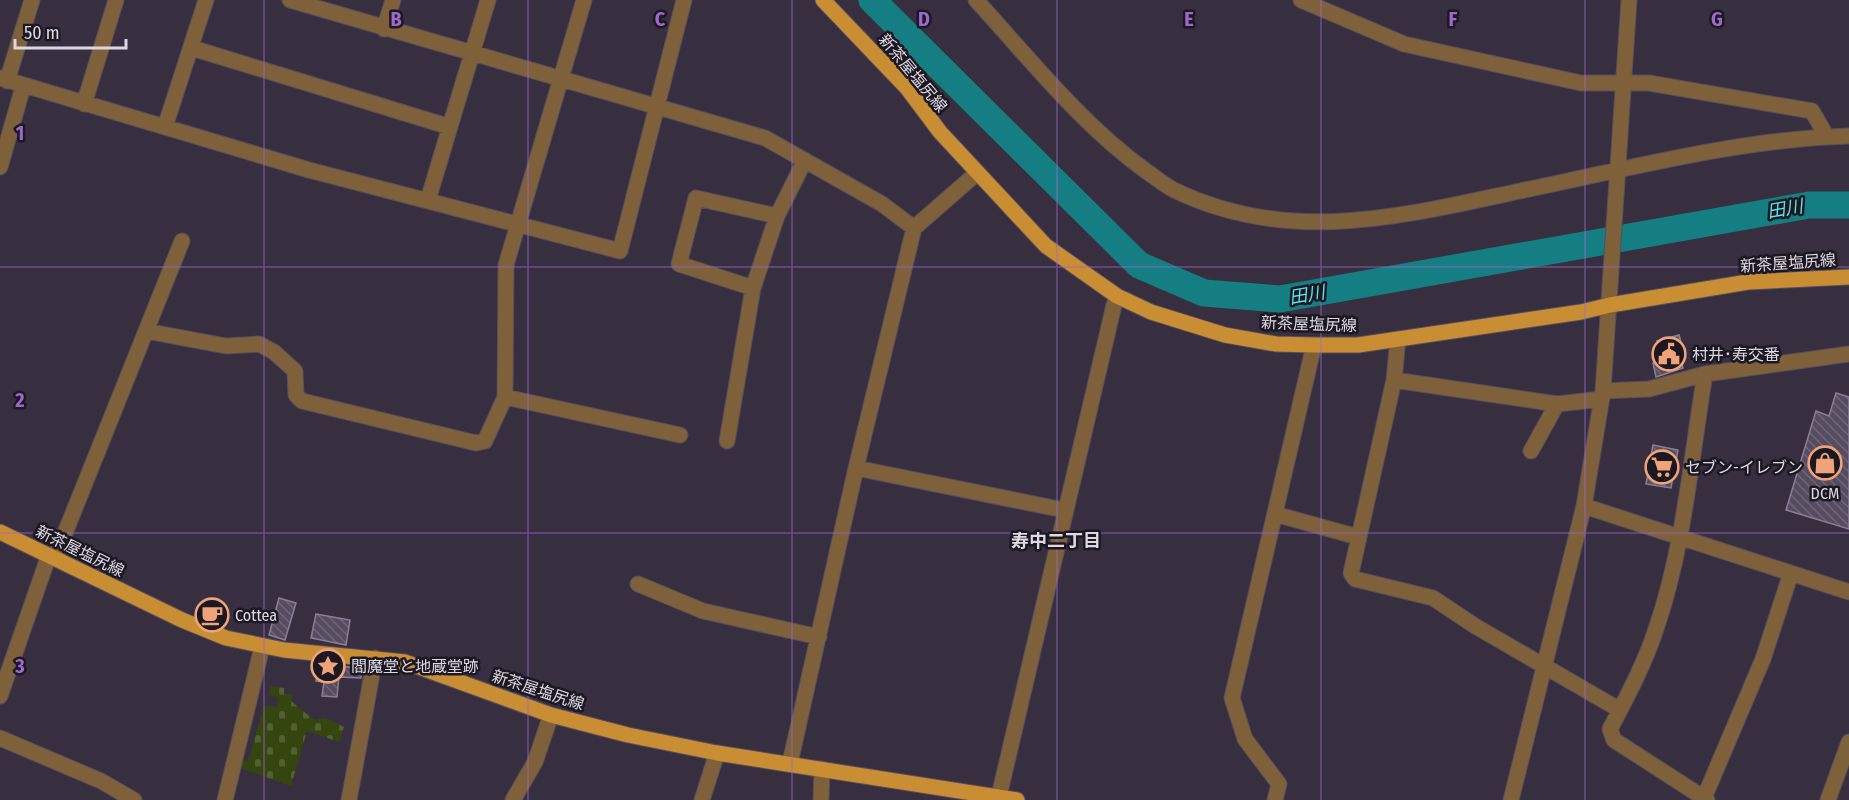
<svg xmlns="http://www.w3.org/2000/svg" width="1849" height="800" viewBox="0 0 1849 800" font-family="'Fira Sans Condensed','Noto Sans JP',sans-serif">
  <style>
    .cemetery { fill: url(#cemetery-stones) }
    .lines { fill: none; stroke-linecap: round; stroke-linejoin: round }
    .river { stroke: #147e82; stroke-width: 27 }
    .building { fill: url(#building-back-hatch); stroke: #8a7f95; stroke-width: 1.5 }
    .minor-casing { stroke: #554d5e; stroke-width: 17 }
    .major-casing { stroke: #554d5e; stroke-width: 17 }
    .minor { stroke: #7e613a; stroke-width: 15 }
    .major { stroke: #c98d34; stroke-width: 15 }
    .grid { fill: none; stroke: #9d68cc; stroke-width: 1.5; stroke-opacity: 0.55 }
    .labels { text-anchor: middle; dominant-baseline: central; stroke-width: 5; stroke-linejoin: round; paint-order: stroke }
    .street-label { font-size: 16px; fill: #ddd8e4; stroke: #1c1821 }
    .poi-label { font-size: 16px; fill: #ddd8e4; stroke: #1c1821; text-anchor: start }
    .water-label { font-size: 18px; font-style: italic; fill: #5ce4ea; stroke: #1c1821 }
    .neighbourhood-label { font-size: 18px; font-weight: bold; fill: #ddd8e4; stroke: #1c1821 }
    .grid-label { font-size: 20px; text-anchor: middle; font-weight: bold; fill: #9d68cc; stroke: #1c1821; stroke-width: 5; stroke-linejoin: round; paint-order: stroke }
  </style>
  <defs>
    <pattern id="cemetery-stones" width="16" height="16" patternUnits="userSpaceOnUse" patternTransform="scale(1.5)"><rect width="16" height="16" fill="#35450f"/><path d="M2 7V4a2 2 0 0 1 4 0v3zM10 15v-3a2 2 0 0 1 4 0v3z" fill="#525f32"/></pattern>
    <pattern id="building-back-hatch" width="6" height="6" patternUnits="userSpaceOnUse" patternTransform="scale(1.5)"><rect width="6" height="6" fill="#564c60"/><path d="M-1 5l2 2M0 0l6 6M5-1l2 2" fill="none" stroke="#6e6577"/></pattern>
  </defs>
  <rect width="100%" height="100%" fill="#372e40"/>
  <path class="cemetery" d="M 271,686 L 284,688 L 284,694 L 293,694 L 291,701 L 314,720 L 325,718 L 344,727 L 339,742 L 307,731 L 291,786 L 237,767 L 240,760 L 248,761 L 264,706 L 277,707 L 278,697 L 268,695 Z"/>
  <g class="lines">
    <path class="river" d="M 872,0 L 1139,265 L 1204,293 L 1280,299 L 1809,205 L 1849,205"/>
  </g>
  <path class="building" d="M 1679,335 L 1682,346 L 1677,347 L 1683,368 L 1656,377 L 1653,363 L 1661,360 L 1657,341 Z
    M 1836,393 L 1849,397 L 1849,529 L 1786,510 L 1816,411 L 1829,416 Z
    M 1653,445 L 1678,450 L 1671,488 L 1646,484 Z
    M 279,598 L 296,603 L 285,640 L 269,635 Z
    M 207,603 L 223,610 L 220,625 L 201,617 Z
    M 316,614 L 350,620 L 346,645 L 311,638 Z
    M 326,664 L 363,669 L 361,678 L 339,677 L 337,697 L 322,696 L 324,682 L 316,681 L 318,668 L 325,669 Z"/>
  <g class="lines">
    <g class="minor-casing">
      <path id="minor" d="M 290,0 L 765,138 L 882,204 L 914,228 L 977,173
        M 976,0 C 1030,59 1081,124 1146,171 C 1155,177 1164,185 1174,190 C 1289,246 1403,216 1520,191 C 1628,169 1739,139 1849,136
        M 1301,0 L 1404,44 L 1581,83 L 1649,83 L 1812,111 L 1827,137
        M 384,29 L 393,0
        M 192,48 L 450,127
        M 0,78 L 309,170 L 620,251 L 684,0
        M 7,81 L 32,0
        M 84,104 L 116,0
        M 165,127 L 206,0
        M 0,167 L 23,87
        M 428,200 L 488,0
        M 753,288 L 679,264 L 696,198 L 777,216
        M 146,331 L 226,346 L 259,344 L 274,352 L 295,371 L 296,395 L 302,401 L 476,443 L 485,441 L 505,397 L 506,265 L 584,0
        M 1398,339 L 1394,380 L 1351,573 L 1355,579 L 1433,598 L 1475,626 L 1620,710
        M 1705,374 C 1691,458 1684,548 1656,629 C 1645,663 1627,697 1610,729 L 1614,740 L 1707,800
        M 1394,380 L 1557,404 L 1602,399
        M 1603,391 L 1649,389 L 1705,374 L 1849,354
        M 505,397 L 680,435
        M 727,441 L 753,288 L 777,216 L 805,160
        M 1531,451 L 1557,404
        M 856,468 L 1064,510
        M 1584,506 L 1849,592
        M 1275,514 L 1358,537
        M 55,558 L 182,241
        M 638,584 L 703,611 L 819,637
        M 0,696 L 49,555
        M 0,738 L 101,781 L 134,800
        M 790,763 L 856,468 L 914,228
        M 999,796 L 1114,305
        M 1704,798 L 1763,659 L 1791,573
        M 225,800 L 262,647
        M 349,800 L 375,658
        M 513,800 L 535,762 L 551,715
        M 702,800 L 717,753
        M 821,800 L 822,769
        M 1275,800 L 1279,784 L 1245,739 L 1232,698 L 1314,345
        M 1511,800 L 1584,506 L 1603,391 L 1629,0
        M 1828,800 L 1849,742"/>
    </g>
    <g class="major-casing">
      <path id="major" d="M 823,0 L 907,88 L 940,132 L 1046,246 L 1117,296 L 1151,312 L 1225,335 L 1276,344 L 1314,345 L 1358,345 L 1581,312 L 1610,305 L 1748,282 L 1849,277
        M 0,532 L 182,620 L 226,638 L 284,650 L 405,662 L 551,715 L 628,735 L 717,753 L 1017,800"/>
    </g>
    <use href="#minor" class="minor"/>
    <use href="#major" class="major"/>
  </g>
  <path class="grid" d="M 264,0 L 264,800M 528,0 L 528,800M 792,0 L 792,800M 1057,0 L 1057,800M 1321,0 L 1321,800M 1585,0 L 1585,800M 0,267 L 1849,267M 0,533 L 1849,533"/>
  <defs>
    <g id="civic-ring" transform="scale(1.725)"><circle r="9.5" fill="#1c1821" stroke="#efa378" stroke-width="1.5"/><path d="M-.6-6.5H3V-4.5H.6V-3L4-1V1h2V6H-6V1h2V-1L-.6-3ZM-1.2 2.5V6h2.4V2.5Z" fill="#efa378"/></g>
    <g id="shop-ring" transform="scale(1.725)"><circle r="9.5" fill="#1c1821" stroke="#efa378" stroke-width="1.5"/><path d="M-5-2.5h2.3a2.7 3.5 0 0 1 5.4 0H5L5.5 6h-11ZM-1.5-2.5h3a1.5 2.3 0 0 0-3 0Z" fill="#efa378"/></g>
    <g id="supermarket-ring" transform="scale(1.725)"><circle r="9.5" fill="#1c1821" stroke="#efa378" stroke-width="1.5"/><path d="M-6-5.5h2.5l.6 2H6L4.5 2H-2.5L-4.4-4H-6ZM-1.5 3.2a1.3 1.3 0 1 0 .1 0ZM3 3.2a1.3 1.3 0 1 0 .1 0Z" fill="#efa378"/></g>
    <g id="cafe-ring" transform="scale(1.725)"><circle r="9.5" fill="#1c1821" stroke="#efa378" stroke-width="1.5"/><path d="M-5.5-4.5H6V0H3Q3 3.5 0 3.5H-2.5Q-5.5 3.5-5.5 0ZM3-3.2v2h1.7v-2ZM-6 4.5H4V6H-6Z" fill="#efa378"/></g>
    <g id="sight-ring" transform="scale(1.725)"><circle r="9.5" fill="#1c1821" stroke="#efa378" stroke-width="1.5"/><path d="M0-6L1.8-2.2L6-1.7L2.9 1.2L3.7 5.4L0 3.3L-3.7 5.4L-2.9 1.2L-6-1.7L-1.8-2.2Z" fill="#efa378"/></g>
  </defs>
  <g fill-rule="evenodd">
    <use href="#civic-ring" x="1669" y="354"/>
    <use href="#shop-ring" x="1825" y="463"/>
    <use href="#supermarket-ring" x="1662" y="467"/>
    <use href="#cafe-ring" x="212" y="615"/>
    <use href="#sight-ring" x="328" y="666"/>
  </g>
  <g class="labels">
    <g class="street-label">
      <text transform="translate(913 73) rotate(50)">新茶屋塩尻線</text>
      <text transform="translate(1788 263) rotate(-4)">新茶屋塩尻線</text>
      <text transform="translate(1309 324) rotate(2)">新茶屋塩尻線</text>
      <text transform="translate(80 551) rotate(26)">新茶屋塩尻線</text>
      <text transform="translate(538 690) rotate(18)">新茶屋塩尻線</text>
    </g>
    <g class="poi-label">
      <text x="1692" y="354">村井･寿交番</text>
      <text x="1685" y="467">セブン-イレブン</text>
      <text x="1825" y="493" text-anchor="middle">DCM</text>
      <text x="235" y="615">Cottea</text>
      <text x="351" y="666">閻魔堂と地蔵堂跡</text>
    </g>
    <g class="water-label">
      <text transform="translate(1785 209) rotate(-10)">田川</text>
      <text transform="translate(1307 295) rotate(-10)">田川</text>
    </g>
    <g class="neighbourhood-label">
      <text x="1056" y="541">寿中二丁目</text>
    </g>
  </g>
  <g class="grid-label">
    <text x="396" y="26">B</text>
    <text x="660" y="26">C</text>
    <text x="924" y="26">D</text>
    <text x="1189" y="26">E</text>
    <text x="1453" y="26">F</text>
    <text x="1717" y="26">G</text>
    <text x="20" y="140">1</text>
    <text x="20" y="407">2</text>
    <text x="20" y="673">3</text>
  </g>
  <path d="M15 39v9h111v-9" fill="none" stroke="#ddd8e4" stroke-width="3"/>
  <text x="24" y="39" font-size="18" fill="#ddd8e4" stroke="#1c1821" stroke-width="4.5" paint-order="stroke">50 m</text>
</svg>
